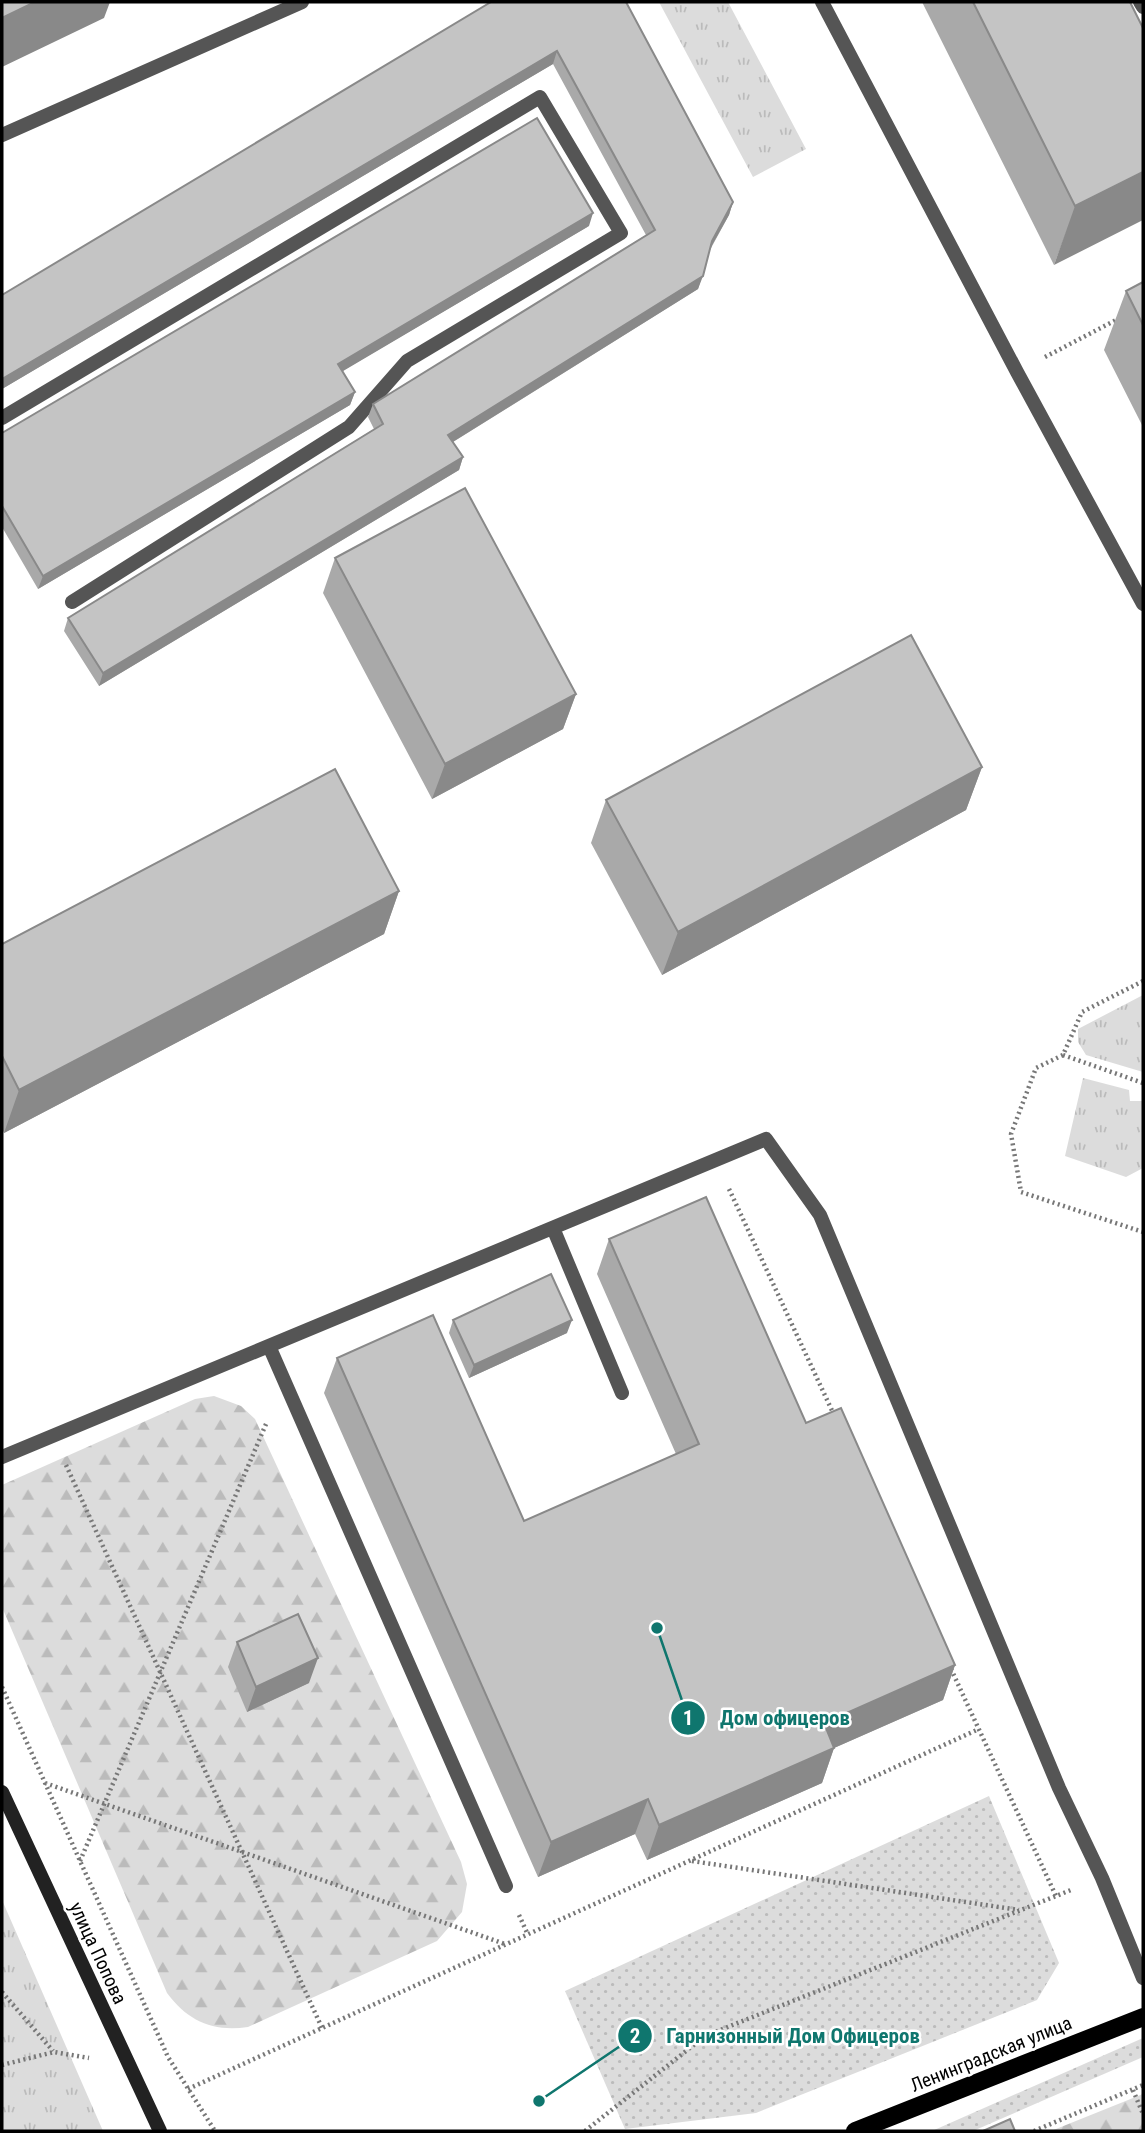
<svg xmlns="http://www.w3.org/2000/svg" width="1145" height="2133" viewBox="0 0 1145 2133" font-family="'Roboto Condensed',sans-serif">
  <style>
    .grass { fill: url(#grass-dots) }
    .forest { fill: url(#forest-firs) }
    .park { fill: url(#park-tufts) }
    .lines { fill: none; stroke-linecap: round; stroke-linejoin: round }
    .path { stroke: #777; stroke-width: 4.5; stroke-dasharray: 2 3.5; stroke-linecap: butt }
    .lane { stroke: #555; stroke-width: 14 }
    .secondary { stroke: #222; stroke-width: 14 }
    .primary { stroke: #000; stroke-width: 18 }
    .wall { fill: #a9a9a9 }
    .shaded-wall { fill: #898989 }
    .building { fill: #c4c4c4; stroke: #898989; stroke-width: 2 }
    .labels { text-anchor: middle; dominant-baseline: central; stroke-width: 5; stroke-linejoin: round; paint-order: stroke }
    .street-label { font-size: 19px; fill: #000; stroke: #fff }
    .leader { fill: none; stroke: #0f766e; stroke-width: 2.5 }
    .callout-dot { fill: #0f766e; stroke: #fff; stroke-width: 2.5 }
    .mark-label { font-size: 21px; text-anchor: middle; font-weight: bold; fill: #fff }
    .callout-label { font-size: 21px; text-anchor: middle; font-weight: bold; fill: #0f766e; stroke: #fff; stroke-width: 5; stroke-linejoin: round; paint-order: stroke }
  </style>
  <defs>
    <pattern id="grass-dots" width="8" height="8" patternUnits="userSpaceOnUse" patternTransform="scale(1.75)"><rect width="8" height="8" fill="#dcdcdc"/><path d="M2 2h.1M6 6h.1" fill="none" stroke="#bbb" stroke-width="1.8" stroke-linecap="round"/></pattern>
    <pattern id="forest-firs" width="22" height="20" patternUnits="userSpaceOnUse" patternTransform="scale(1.75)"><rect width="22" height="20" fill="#dcdcdc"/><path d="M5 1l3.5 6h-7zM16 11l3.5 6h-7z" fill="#bbb"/></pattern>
    <pattern id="park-tufts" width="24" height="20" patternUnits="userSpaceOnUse" patternTransform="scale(1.75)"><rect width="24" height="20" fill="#dcdcdc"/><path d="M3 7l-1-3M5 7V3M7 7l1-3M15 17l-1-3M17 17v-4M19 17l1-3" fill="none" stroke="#bbb"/></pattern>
  </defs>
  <rect width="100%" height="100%" fill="#fff"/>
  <path class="grass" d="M 989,1796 L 1059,1963 L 1037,2000 L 756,2113 L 625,2129 L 565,1991 Z
    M 1143,2038 L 1143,2057 L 973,2131 L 932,2131 Z"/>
  <path class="forest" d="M 214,1396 L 241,1406 L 255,1419 L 461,1862 L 467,1884 L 462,1912 L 437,1941 L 248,2027 C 212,2032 188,2021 167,1993 L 2,1607 L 2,1485 L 195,1399 Z
    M 1143,2094 L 1143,2131 L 1051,2131 Z"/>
  <path class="park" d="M 659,2 L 728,2 L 806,149 L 753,177 Z
    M 1143,995 L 1143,1072 L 1086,1055 L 1078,1042 L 1078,1029 Z
    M 1083,1078 L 1129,1090 L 1130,1101 L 1143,1101 L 1143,1168 L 1126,1177 L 1065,1156 Z
    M 2,1900 L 103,2131 L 2,2131 Z"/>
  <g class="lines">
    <path class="path" d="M 1045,357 L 1118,319
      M 1143,981 L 1082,1012 L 1063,1055 L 1036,1068 L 1011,1134 L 1021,1192 L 1143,1232
      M 1063,1055 L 1143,1083
      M 729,1189 L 835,1417
      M 66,1465 L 322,2028
      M 951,1669 L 1056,1896
      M 2,1687 L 168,2057 L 215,2131
      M 45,1783 L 505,1944
      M 80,1861 L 266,1424
      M 692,1861 L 1019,1910
      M 519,1915 L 528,1935
      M 2,1992 L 53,2051
      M 2,2065 L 54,2052 L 89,2058
      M 188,2089 L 979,1729
      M 1133,2090 L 1143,2114
      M 585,2131 L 705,2036 L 1071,1890
      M 1034,2131 L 1143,2085"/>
    <path class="lane" d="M 822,2 L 1017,372 L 1143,604
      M 1140,2 L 1143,7
      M 2,135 L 302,2
      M 2,418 L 540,97 L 621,233 L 407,361 L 349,427 L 72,602
      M 553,1228 L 622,1393
      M 269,1346 L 506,1886
      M 2,1457 L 766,1139 L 820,1215 L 1059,1788 L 1102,1878 L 1143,1978"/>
    <path class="secondary" d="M 2,1792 L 160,2131"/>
    <path class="primary" d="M 855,2131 L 1143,2017"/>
  </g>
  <path class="wall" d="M 626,2 L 733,202 L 729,215 L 710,250 L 698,289 L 453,442 L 463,457 L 459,470 L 99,686 L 64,631 L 68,618 L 374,429 L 368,417 L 373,404 L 646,235 L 553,64 L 2,389 L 2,295 Z
    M 922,2 L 1130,2 L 1143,28 L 1054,265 Z
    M 589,226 L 342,371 L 355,392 L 350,405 L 38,589 L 2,527 L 2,433 Z
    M 1143,282 L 1143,427 L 1104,350 L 1126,291 Z
    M 335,558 L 576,694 L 563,729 L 432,799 L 323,593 Z
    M 982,767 L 966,810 L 662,975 L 591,843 L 606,800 Z
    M 399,891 L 384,934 L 4,1133 L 2,1129 L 2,944 Z
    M 609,1239 L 806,1423 L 955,1665 L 943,1700 L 834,1748 L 822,1783 L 647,1860 L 635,1834 L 538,1877 L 324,1393 L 337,1358 L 524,1521 L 676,1454 L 597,1274 Z
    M 453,1320 L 567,1333 L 469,1378 L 449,1333 Z
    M 237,1642 L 309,1683 L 247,1712 L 228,1667 Z"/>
  <path class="shaded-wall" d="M 35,2 L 110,2 L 104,18 L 2,67 L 2,18 Z
    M 557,51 L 553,64 L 2,389 L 2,379 Z
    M 1143,172 L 1143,220 L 1054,265 L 1075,206 Z
    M 733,202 L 729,215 L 707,254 L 712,241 Z
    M 593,213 L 589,226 L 333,377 L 338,364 Z
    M 703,276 L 698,289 L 443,448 L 448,435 Z
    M 355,392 L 350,405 L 38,589 L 43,576 Z
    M 463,457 L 459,470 L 99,686 L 103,673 Z
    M 576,694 L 563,729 L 432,799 L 445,764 Z
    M 982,767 L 966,810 L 662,975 L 678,932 Z
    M 399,891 L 384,934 L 4,1133 L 19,1090 Z
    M 572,1320 L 567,1333 L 469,1378 L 474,1365 Z
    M 318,1658 L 309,1683 L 247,1712 L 256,1687 Z
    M 955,1665 L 943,1700 L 834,1748 L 822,1783 L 647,1860 L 659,1825 L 824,1723 Z
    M 648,1799 L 635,1834 L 538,1877 L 551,1842 Z"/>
  <path class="building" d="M 2,2 L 35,2 L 2,18 Z
    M 491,2 L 626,2 L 733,202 L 712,241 L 703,276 L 448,435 L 463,457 L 103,673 L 68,618 L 383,424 L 373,404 L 655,230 L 557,51 L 2,379 L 2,295 Z
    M 973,2 L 1130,2 L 1143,28 L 1143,172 L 1075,206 Z
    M 537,118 L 593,213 L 338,364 L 355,392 L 43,576 L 2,506 L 2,433 Z
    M 1143,282 L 1143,325 L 1126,291 Z
    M 465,488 L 576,694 L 445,764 L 335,558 Z
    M 911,635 L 982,767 L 678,932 L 606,800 Z
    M 335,769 L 399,891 L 19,1090 L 2,1056 L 2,944 Z
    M 706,1197 L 806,1423 L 841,1408 L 955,1665 L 824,1723 L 834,1748 L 659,1825 L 648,1799 L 551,1842 L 337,1358 L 433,1315 L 524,1521 L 699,1444 L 609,1239 Z
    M 551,1274 L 572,1320 L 474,1365 L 453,1320 Z
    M 298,1614 L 318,1658 L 256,1687 L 237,1642 Z
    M 1010,2119 L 1015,2131 L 983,2131 Z"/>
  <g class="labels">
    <g class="street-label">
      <text transform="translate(98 1953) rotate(65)">улица Попова</text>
      <text transform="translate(991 2054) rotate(-22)">Ленинградская улица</text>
    </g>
  </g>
  <path class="leader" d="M657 1628L688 1718M539 2101L635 2036"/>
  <g class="callout-dot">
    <circle cx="657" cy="1628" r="7"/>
    <circle cx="539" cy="2101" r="7"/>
    <circle cx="688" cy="1718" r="18"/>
    <circle cx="635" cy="2036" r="18"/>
  </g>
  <g class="mark-label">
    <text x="688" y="1725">1</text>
    <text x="635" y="2043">2</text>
  </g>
  <g class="callout-label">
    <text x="785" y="1725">Дом офицеров</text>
    <text x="793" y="2043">Гарнизонный Дом Офицеров</text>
  </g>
  <rect width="1145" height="2133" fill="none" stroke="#000000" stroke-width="7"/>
</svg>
